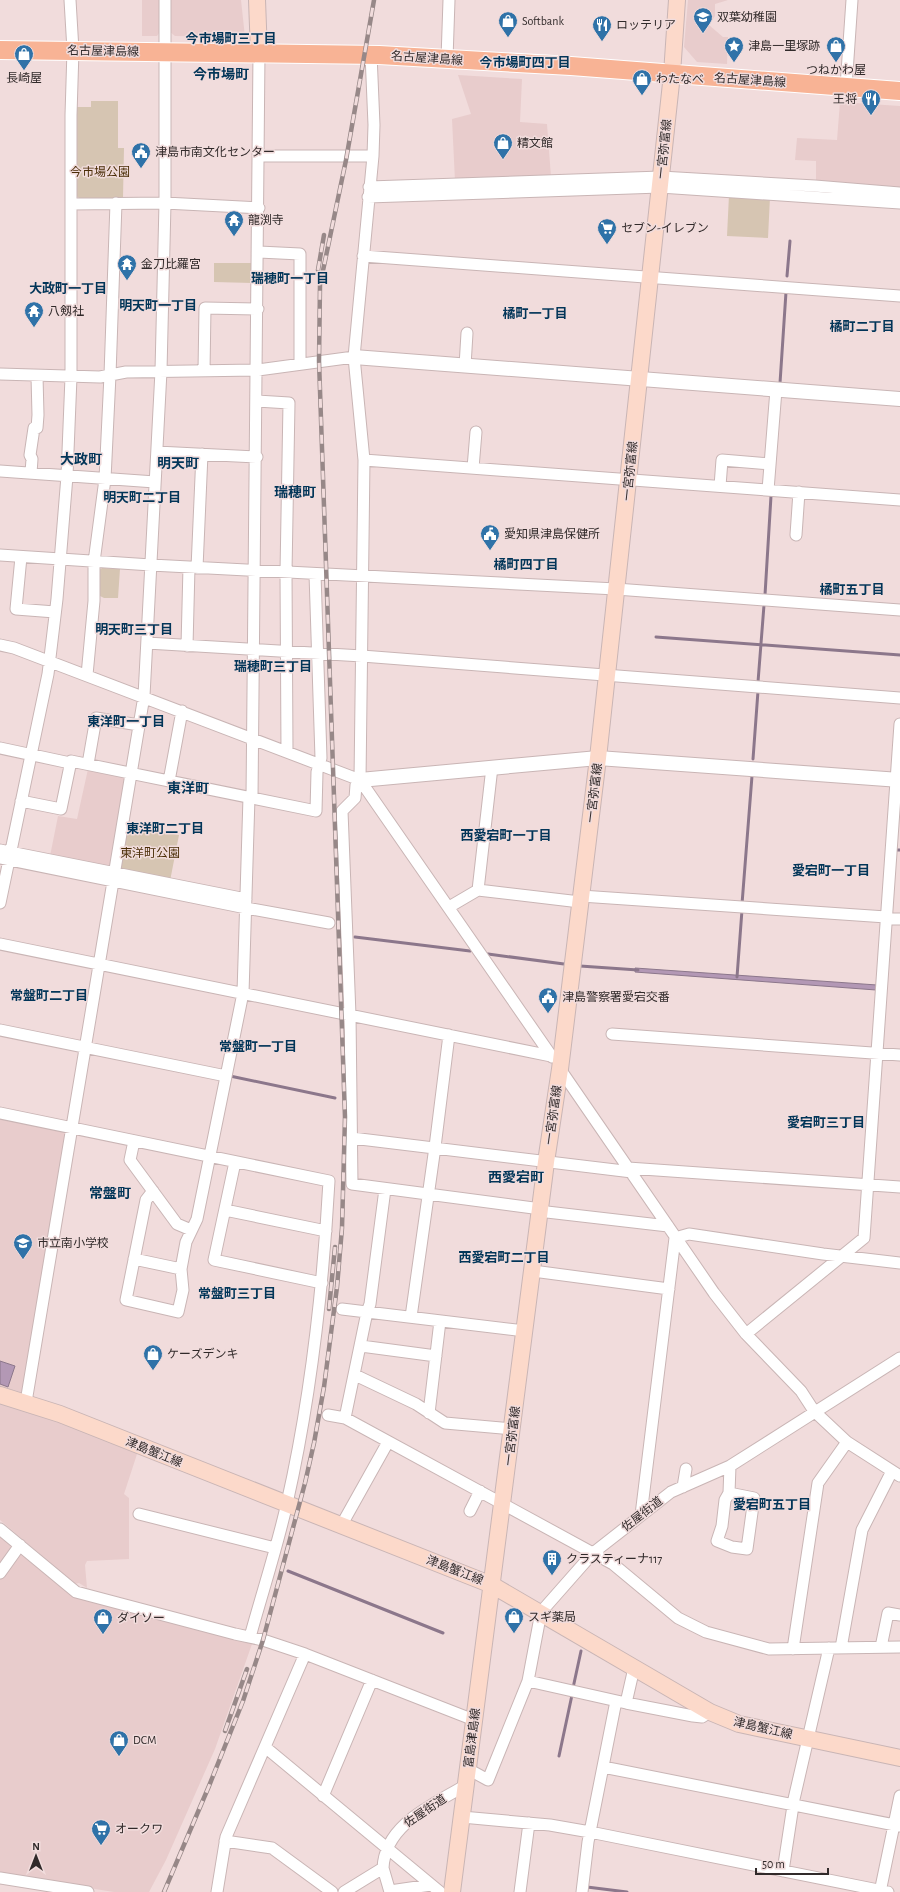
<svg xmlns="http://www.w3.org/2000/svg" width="900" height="1892" viewBox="0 0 900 1892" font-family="'Alegreya Sans','Noto Sans JP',sans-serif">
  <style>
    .built { fill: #e8cccc }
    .green { fill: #d6c5b2 }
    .water { fill: #b398b5; stroke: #8c778b }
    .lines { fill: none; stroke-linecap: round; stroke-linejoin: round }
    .stream { stroke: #8c778b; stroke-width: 3 }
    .minor-casing { stroke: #c9b5b5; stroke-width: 13 }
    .tertiary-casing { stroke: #c9b5b5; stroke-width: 16 }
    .secondary-casing { stroke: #c9b5b5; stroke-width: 18 }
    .primary-casing { stroke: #fff; stroke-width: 20 }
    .minor { stroke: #fff; stroke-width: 11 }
    .tertiary { stroke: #fff; stroke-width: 14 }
    .secondary { stroke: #fcd9ca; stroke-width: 16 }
    .primary { stroke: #f8b395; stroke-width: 18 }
    .rail-casing { stroke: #978888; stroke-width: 4.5 }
    .rail { stroke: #f1dcdc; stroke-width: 3; stroke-dasharray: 9; stroke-linecap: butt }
    .labels { text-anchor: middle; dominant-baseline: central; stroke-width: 3; stroke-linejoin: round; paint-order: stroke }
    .poi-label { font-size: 12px; fill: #312a2a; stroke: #f1dcdc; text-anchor: start }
    .street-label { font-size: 12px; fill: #312a2a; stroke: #f1dcdc }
    .park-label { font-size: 12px; fill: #4a2d06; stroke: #f1dcdc }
    .neighbourhood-label { font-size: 13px; font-weight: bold; fill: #023558; stroke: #f1dcdc }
    .quarter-label { font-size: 14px; font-weight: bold; fill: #023558; stroke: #f1dcdc }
  </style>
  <rect width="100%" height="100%" fill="#f1dcdc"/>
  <path class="built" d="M 142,0 L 161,0 L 161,30 L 157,36 L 142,36 Z
    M 169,0 L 241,0 L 245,37 L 175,36 L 169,31 Z
    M 688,0 L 728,0 L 715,4 L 715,16 L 709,25 L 723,37 L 728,37 L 727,64 L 697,62 L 684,47 Z
    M 458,75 L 522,79 L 520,122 L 547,124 L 551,177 L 455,181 L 452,119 L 471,114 Z
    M 840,102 L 900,106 L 900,191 L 816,184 L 816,161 L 795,160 L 797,138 L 837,140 Z
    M 88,769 L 123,776 L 125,779 L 111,869 L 50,856 L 58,816 L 77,819 Z
    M 0,1116 L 67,1131 L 23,1391 L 18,1394 L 0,1389 Z
    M 0,1399 L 138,1451 L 124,1494 L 129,1498 L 129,1559 L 87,1561 L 85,1565 L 87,1588 L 79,1583 L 75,1584 L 0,1520 Z
    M 0,1533 L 75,1595 L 252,1644 L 215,1749 L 166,1860 L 149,1892 L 114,1892 L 0,1874 Z"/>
  <path class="green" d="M 91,101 L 118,101 L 118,148 L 124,148 L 123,198 L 79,198 L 75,195 L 76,107 L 91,107 Z
    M 729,195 L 770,197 L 768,238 L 727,236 Z
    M 214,263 L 254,263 L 252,283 L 214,282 Z
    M 102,568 L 120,569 L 118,598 L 104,598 L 98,595 L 98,571 Z
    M 127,825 L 179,835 L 170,881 L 120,868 Z"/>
  <path class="water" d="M 635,968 L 877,985 L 876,990 L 635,972 Z
    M 0,1361 L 15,1366 L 8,1387 L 0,1384 Z"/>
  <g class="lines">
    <path class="stream" d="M 787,276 L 790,241
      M 780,383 L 786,292
      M 765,595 L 771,496
      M 656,637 L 900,655
      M 758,682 L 764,605
      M 753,759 L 758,691
      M 897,850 L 900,850
      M 742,904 L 752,776
      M 355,937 L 470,951
      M 488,954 L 564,964
      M 580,966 L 638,970
      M 737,977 L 742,910
      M 230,1076 L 335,1098
      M 288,1571 L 443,1633
      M 573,1688 L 581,1651
      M 559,1756 L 572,1695
      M 587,1885 L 587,1887 L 627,1892"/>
    <g class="minor-casing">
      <path id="minor" d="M 371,54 L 374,125 L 373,156 L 354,357 L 364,460 L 360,780 L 356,785 L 355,798 L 342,811 L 350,1015 L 352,1184 L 541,1209 L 547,1212 L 668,1226
        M 447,59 L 449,0
        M 846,87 L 852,0
        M 259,156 L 373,156
        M 369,187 L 661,177 L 815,186 L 900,193
        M 368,197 L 660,187 L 900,203
        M 71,204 L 165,203 L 259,208
        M 259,252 L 300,254 L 300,364
        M 363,256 L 900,296
        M 465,366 L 467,333
        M 204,371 L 205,308 L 258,309
        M 0,374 L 100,377 L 126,372 L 258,370 L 354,357
        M 257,401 L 289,403 L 286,572 L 287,752
        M 157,452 L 257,457
        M 364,460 L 900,500
        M 473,468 L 476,432
        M 0,471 L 155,482
        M 31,473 L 32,459 L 30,455 L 34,428 L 37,428 L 38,415 L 37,376
        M 720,486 L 722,460 L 770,464
        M 768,490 L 776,390
        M 796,535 L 799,492
        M 0,555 L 151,565 L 616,589 L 900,610
        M 21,557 L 16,609 L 55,612
        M 197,568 L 202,454
        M 147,643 L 362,656 L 900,698
        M 0,645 L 14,648 L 360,780 L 552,1057
        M 187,646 L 189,567
        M 87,675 L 94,601 L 94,562 L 105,479 L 110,375 L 116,203
        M 0,748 L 70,763
        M 88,764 L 96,718 L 139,725
        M 492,767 L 478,890 L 580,902
        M 169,781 L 182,711
        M 252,798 L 259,53
        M 21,801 L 61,809 L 71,761 L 316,811 L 317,772 L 321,758 L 315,574
        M 0,850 L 246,899
        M 0,858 L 246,908 L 329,923
        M 581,896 L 886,917
        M 0,903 L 48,674 L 57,599 L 67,476 L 71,377 L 71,115 L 73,50 L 70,0
        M 449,907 L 478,890
        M 886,919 L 900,919
        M 0,944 L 556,1057
        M 0,1030 L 226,1076
        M 612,1034 L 900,1055
        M 560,1069 L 714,1293 L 746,1334 L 801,1391 L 814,1411 L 847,1442 L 900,1476
        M 0,1113 L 329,1181 C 323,1289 311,1397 287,1503 C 277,1548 262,1593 250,1637
        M 352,1138 L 632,1172
        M 134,1141 L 130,1160 L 177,1224 L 191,1230
        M 235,1162 L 214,1260 L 322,1283
        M 628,1168 L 900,1187
        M 153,1191 L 146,1200 L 126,1300 L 178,1312 L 183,1290 L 181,1269 L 186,1242 L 197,1219 L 243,993 L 249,797
        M 225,1210 L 326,1231
        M 134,1259 L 181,1269
        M 533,1271 L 669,1289
        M 342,1309 L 525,1331
        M 411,1317 L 435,1147 L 449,1035
        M 746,1334 L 864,1238 L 900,724
        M 361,1346 L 436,1356
        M 355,1375 L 416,1404 L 445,1423 L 512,1429
        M 26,1402 L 144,696 L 161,371 L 165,203 L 165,0
        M 429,1413 L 440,1321
        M 328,1415 L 345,1418 L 613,1564 L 678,1618 L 706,1632 L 769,1649 L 900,1647
        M 345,1418 L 367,1312 L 370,1304 L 385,1189
        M 683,1487 L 686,1469
        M 729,1493 L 754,1498 L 747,1549 L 732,1547 L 717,1541 L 722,1526 L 725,1500 L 729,1493 L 730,1466
        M 470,1511 L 480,1491
        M 139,1514 L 275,1548
        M 641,1515 L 675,1238 L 689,1234 L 823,1254 L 900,1263
        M 341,1526 L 388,1442
        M 0,1529 L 76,1592 L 235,1634 L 263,1640 L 305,1654 L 474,1720
        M 0,1573 L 20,1545
        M 881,1647 L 888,1613 L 900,1615
        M 841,1648 L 862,1530 L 892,1471
        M 793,1649 L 818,1483 L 847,1442
        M 528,1681 L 626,1703 L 693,1716 L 702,1717 L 710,1712
        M 626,1703 L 634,1668
        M 265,1747 L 440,1892
        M 603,1767 L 900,1826
        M 468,1769 L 488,1780 L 528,1681 L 541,1612 L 593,1553 L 671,1492 L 730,1466 L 900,1358
        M 323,1796 L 372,1680
        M 462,1817 L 550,1825 L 590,1832 L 888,1892
        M 225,1841 L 272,1848 L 332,1892
        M 383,1868 L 390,1892
        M 783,1871 L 794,1799 L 829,1648
        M 0,1878 L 88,1892
        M 390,1891 L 431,1885
        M 217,1892 L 226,1837 L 305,1654
        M 344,1892 L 383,1868 C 385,1824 433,1805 466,1785
        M 520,1892 L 529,1823
        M 582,1892 L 588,1842 L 616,1701
        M 880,1892 L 900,1796"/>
    </g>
    <g class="tertiary-casing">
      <path id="tertiary" d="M 354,357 L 900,399
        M 360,780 L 598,758 L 900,780"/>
    </g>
    <g class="secondary-casing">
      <path id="secondary" d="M 257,0 L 259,53
        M 0,1395 L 60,1414 L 492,1585 L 710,1712 L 739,1724 L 900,1758
        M 452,1892 L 546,1162 L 560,1069 L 598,758 L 672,74 L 677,0"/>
    </g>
    <g class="primary-casing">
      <path id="primary" d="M 0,50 L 379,55 L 571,66 L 900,91"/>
    </g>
    <use href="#minor" class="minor"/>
    <use href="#tertiary" class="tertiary"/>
    <use href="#secondary" class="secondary"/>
    <use href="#primary" class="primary"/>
    <g class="rail-casing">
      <path id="rail" d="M 318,270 L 324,235
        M 329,1309 L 335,1247
        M 225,1731 L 247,1669
        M 164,1892 L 209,1786 L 243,1701 L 263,1640 L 305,1483 L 314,1443 L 324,1387 L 337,1287 L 342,1228 L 345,1117 L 319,361 L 320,285 L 346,160 L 374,0"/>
    </g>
    <use href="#rail" class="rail"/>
  </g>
  <defs>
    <g id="school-pin" transform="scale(1)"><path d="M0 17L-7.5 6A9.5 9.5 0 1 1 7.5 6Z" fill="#2f72a8" stroke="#f1dcdc"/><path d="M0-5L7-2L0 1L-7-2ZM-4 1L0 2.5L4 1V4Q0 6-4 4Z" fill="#fff"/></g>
    <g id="shop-pin" transform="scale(1)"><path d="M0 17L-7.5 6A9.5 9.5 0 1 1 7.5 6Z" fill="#2f72a8" stroke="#f1dcdc"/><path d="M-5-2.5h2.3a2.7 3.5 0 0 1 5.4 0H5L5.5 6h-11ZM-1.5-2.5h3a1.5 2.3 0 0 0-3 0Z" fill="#fff"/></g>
    <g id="restaurant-pin" transform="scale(1)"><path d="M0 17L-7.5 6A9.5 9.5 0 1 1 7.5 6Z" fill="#2f72a8" stroke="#f1dcdc"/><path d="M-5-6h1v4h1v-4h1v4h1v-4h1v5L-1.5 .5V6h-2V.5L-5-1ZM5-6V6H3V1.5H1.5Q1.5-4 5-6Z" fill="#fff"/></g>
    <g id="sight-pin" transform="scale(1)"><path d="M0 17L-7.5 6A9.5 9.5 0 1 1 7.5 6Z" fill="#2f72a8" stroke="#f1dcdc"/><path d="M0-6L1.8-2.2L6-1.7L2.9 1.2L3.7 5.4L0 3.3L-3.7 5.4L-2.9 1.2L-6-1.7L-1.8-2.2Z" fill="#fff"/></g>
    <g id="civic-pin" transform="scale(1)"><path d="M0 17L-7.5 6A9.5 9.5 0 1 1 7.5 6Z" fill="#2f72a8" stroke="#f1dcdc"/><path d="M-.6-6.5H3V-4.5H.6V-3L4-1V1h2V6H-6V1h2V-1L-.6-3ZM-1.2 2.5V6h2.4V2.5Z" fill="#fff"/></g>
    <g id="temple-pin" transform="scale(1)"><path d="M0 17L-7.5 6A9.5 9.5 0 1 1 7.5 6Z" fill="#2f72a8" stroke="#f1dcdc"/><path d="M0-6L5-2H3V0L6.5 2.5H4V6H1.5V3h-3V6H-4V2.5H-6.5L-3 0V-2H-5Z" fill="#fff"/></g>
    <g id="supermarket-pin" transform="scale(1)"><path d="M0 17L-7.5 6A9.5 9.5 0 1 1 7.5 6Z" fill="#2f72a8" stroke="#f1dcdc"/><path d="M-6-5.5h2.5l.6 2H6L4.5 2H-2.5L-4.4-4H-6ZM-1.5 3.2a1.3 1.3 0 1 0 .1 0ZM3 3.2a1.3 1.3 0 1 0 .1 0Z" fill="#fff"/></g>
    <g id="building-pin" transform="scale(1)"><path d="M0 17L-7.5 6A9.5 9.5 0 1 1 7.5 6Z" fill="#2f72a8" stroke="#f1dcdc"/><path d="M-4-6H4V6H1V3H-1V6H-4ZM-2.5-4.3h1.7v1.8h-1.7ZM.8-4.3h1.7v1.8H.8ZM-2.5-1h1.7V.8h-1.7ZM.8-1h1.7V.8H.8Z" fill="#fff"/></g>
  </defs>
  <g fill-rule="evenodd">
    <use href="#school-pin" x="703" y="17"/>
    <use href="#shop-pin" x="508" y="21"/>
    <use href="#restaurant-pin" x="602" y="25"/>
    <use href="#sight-pin" x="734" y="46"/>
    <use href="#shop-pin" x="836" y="46"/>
    <use href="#shop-pin" x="24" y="54"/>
    <use href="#shop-pin" x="642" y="79"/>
    <use href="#restaurant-pin" x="871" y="99"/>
    <use href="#shop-pin" x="503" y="143"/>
    <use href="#civic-pin" x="141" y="152"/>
    <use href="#temple-pin" x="234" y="220"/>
    <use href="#supermarket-pin" x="607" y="228"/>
    <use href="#temple-pin" x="127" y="264"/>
    <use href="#temple-pin" x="34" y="311"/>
    <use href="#civic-pin" x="490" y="534"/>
    <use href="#civic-pin" x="548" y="997"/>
    <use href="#school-pin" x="23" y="1243"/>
    <use href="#shop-pin" x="153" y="1354"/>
    <use href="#building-pin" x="552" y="1559"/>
    <use href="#shop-pin" x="514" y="1617"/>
    <use href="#shop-pin" x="103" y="1618"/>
    <use href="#shop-pin" x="119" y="1740"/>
    <use href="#supermarket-pin" x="101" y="1829"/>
  </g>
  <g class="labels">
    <g class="poi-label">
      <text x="717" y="17">双葉幼稚園</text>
      <text x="522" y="21">Softbank</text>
      <text x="616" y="25">ロッテリア</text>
      <text x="748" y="46">津島一里塚跡</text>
      <text x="836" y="70" text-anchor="middle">つねかわ屋</text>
      <text x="24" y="78" text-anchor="middle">長崎屋</text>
      <text x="656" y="79">わたなべ</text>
      <text x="857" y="99" text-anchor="end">王将</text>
      <text x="517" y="143">精文館</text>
      <text x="155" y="152">津島市南文化センター</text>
      <text x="248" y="220">龍渕寺</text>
      <text x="621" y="228">セブン-イレブン</text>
      <text x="141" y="264">金刀比羅宮</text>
      <text x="48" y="311">八剱社</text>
      <text x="504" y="534">愛知県津島保健所</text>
      <text x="562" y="997">津島警察署愛宕交番</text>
      <text x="37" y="1243">市立南小学校</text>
      <text x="167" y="1354">ケーズデンキ</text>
      <text x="566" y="1559">クラスティーナ117</text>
      <text x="528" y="1617">スギ薬局</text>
      <text x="117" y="1618">ダイソー</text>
      <text x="133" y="1740">DCM</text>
      <text x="115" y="1829">オークワ</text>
    </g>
    <g class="street-label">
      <text transform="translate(103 51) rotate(1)">名古屋津島線</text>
      <text transform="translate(427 58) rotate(4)">名古屋津島線</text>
      <text transform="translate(750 80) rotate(4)">名古屋津島線</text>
      <text transform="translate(664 149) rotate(-84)">一宮弥富線</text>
      <text transform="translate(630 471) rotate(-84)">一宮弥富線</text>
      <text transform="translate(594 793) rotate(-83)">一宮弥富線</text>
      <text transform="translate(553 1115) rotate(-82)">一宮弥富線</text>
      <text transform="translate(512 1436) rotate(-83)">一宮弥富線</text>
      <text transform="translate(154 1452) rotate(22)">津島蟹江線</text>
      <text transform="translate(642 1514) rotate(-38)">佐屋街道</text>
      <text transform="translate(455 1570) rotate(21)">津島蟹江線</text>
      <text transform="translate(763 1728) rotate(13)">津島蟹江線</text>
      <text transform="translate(472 1738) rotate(-83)">富島津島線</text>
      <text transform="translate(425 1811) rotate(-34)">佐屋街道</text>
    </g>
    <g class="park-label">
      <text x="100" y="172">今市場公園</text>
      <text x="150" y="853">東洋町公園</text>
    </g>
    <g class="neighbourhood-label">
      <text x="231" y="39">今市場町三丁目</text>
      <text x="525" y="63">今市場町四丁目</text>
      <text x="290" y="279">瑞穂町一丁目</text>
      <text x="68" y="289">大政町一丁目</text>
      <text x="158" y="306">明天町一丁目</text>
      <text x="535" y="314">橘町一丁目</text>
      <text x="862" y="327">橘町二丁目</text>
      <text x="142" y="498">明天町二丁目</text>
      <text x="526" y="565">橘町四丁目</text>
      <text x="852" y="590">橘町五丁目</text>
      <text x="134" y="630">明天町三丁目</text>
      <text x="273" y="667">瑞穂町三丁目</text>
      <text x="126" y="722">東洋町一丁目</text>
      <text x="165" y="829">東洋町二丁目</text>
      <text x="506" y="836">西愛宕町一丁目</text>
      <text x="831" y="871">愛宕町一丁目</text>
      <text x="49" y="996">常盤町二丁目</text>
      <text x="258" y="1047">常盤町一丁目</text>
      <text x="826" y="1123">愛宕町三丁目</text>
      <text x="504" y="1258">西愛宕町二丁目</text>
      <text x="237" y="1294">常盤町三丁目</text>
      <text x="772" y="1505">愛宕町五丁目</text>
    </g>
    <g class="quarter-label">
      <text x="221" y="75">今市場町</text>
      <text x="81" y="460">大政町</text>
      <text x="178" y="464">明天町</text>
      <text x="295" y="493">瑞穂町</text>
      <text x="188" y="789">東洋町</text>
      <text x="516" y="1178">西愛宕町</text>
      <text x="110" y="1194">常盤町</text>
    </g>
  </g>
  <g transform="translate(36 1856)" stroke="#f1dcdc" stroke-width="3" paint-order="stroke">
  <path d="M0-3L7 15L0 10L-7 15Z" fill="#312a2a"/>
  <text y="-6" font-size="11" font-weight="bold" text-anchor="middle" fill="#312a2a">N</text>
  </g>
  <path d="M756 1868v6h72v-6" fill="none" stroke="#312a2a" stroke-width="2"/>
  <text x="762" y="1868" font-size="12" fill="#312a2a" stroke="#f1dcdc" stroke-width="3" paint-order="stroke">50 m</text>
</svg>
